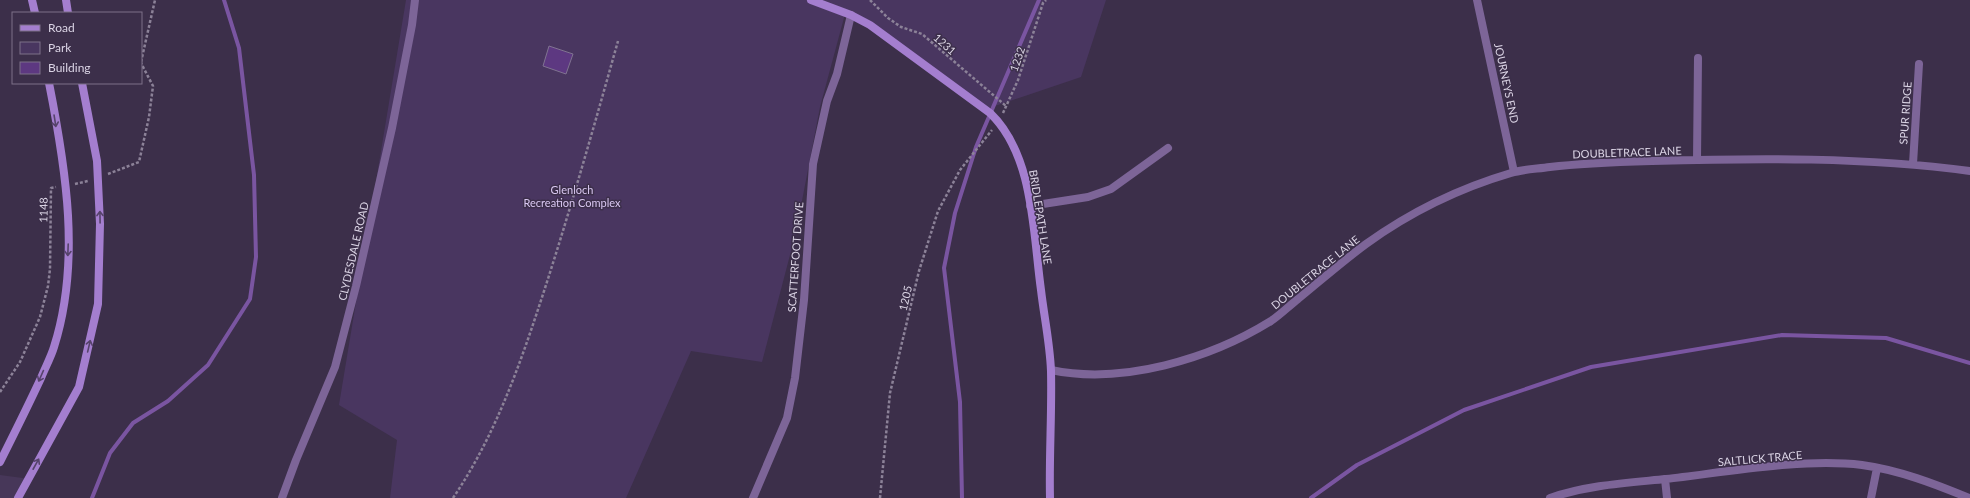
<svg xmlns="http://www.w3.org/2000/svg" width="1970" height="498" viewBox="0 0 1970 498" font-family="Lato,sans-serif">
  <style>
    .built { fill: #473759 }
    .green { fill: #493660 }
    .lines { fill: none; stroke-linecap: round; stroke-linejoin: round }
    .stream { stroke: #7a55a1; stroke-width: 4 }
    .building { fill: #5d3881; stroke: #807391 }
    .path { stroke: #8c8298; stroke-width: 2.5; stroke-dasharray: 3 2; stroke-linecap: butt }
    .street { stroke: #7d6598; stroke-width: 8 }
    .secondary { stroke: #a47ecf; stroke-width: 8 }
    .oneway { stroke: #56436b }
    .labels { text-anchor: middle; dominant-baseline: central; stroke-width: 3; stroke-linejoin: round; paint-order: stroke }
    .street-label { font-size: 11px; fill: #dbd4e5; stroke: #3c2f4a }
    .park-label { font-size: 11px; fill: #d9c7f1; stroke: #3c2f4a }
  </style>
  <rect width="100%" height="100%" fill="#3c2f4a"/>
  <path class="built" d="M 0,475 L 30,479 L 19,498 L 0,498 Z"/>
  <path class="green" d="M 406,0 L 1106,0 L 1081,77 L 983,110 L 864,21 L 845,14 L 820,107 L 796,232 L 762,362 L 691,351 L 626,498 L 390,498 L 397,440 L 339,405 Z"/>
  <g class="lines">
    <path class="stream" d="M 92,498 L 110,453 L 133,423 L 168,401 L 208,365 L 250,299 L 256,257 L 254,175 L 239,48 L 224,0
      M 962,498 L 960,402 L 944,268 L 955,213 L 976,147 L 1039,0
      M 1311,498 L 1357,465 L 1464,410 L 1591,367 L 1782,335 L 1886,338 L 1970,363"/>
  </g>
  <path class="building" d="M 549,46 L 573,54 L 566,74 L 543,66 Z"/>
  <g class="lines">
    <path class="path" d="M 870,0 L 888,18 L 901,27 L 922,34 L 1006,106
      M 141,62 L 155,0
      M 1003,113 L 1018,80 L 1043,3 L 1046,0
      M 108,174 L 139,162 L 149,117 L 153,86 L 141,63
      M 75,184 L 88,181
      M 0,392 L 20,362 L 40,317 L 48,286 L 50,269 L 51,188 L 56,187
      M 453,498 C 497,433 522,359 546,285 C 572,204 595,123 618,41
      M 880,498 L 890,393 L 919,271 L 938,211 L 960,170 L 992,130"/>
    <path class="street" d="M 1477,0 L 1514,172
      M 1697,160 L 1698,58
      M 1913,164 L 1919,64
      M 1030,206 L 1088,197 L 1111,189 L 1168,148
      M 1051,370 C 1122,385 1210,359 1271,321 C 1280,315 1289,306 1298,299 C 1320,281 1343,261 1366,244 C 1409,213 1460,188 1511,173 C 1523,169 1537,169 1550,167 C 1584,163 1618,162 1652,161 C 1758,158 1865,157 1970,171
      M 1665,479 L 1667,498
      M 282,498 L 296,460 L 335,367 L 356,286 L 392,128 L 412,25 L 415,0
      M 753,498 L 787,418 L 795,378 L 804,300 L 813,164 L 827,101 L 837,74 L 851,15
      M 1550,498 C 1588,485 1626,483 1666,479 C 1727,472 1802,458 1862,465 C 1899,470 1935,484 1969,498
      M 1871,498 L 1877,468"/>
    <path class="secondary" d="M 32,0 L 35,13
      M 66,0 L 68,13
      M 811,0 L 851,15 L 870,25 L 990,113 C 1034,155 1033,233 1041,290 C 1044,316 1050,344 1051,371 C 1052,413 1049,456 1050,498
      M 0,462 C 14,434 28,406 41,378 C 45,368 51,357 54,347 C 81,262 66,169 49,83
      M 18,498 L 79,387 L 98,304 L 100,224 L 97,161 L 82,83"/>
  </g>
  <defs><path id="oneway-shaft" d="M-6 0H5M1.5-3L5.5 0L1.5 3" fill="none" stroke-width="1.6" stroke-linecap="round" stroke-linejoin="round"/></defs>
  <g class="oneway">
    <use href="#oneway-shaft" transform="translate(55 121) rotate(81)"/>
    <use href="#oneway-shaft" transform="translate(100 217) rotate(-91)"/>
    <use href="#oneway-shaft" transform="translate(68 250) rotate(92)"/>
    <use href="#oneway-shaft" transform="translate(89 346) rotate(-77)"/>
    <use href="#oneway-shaft" transform="translate(41 376) rotate(114)"/>
    <use href="#oneway-shaft" transform="translate(36 464) rotate(-61)"/>
  </g>
  <g class="labels">
    <g class="street-label">
      <text transform="translate(945 44) rotate(42)">1231</text>
      <text transform="translate(1017 59) rotate(-71)">1232</text>
      <text transform="translate(1507 83) rotate(78)">JOURNEYS END</text>
      <text transform="translate(1905 113) rotate(-86)">SPUR RIDGE</text>
      <text transform="translate(1627 152) rotate(-2)">DOUBLETRACE LANE</text>
      <text transform="translate(43 210) rotate(-89)">1148</text>
      <text transform="translate(1041 217) rotate(81)">BRIDLEPATH LANE</text>
      <text transform="translate(353 251) rotate(-77)">CLYDESDALE ROAD</text>
      <text transform="translate(795 257) rotate(-86)">SCATTERFOOT DRIVE</text>
      <text transform="translate(1315 272) rotate(-39)">DOUBLETRACE LANE</text>
      <text transform="translate(905 298) rotate(-77)">1205</text>
      <text transform="translate(1760 458) rotate(-5)">SALTLICK TRACE</text>
    </g>
    <g class="park-label">
      <text x="572" y="189">Glenloch<tspan x="572" dy="13">Recreation Complex</tspan></text>
    </g>
  </g>
  <rect x="12" y="12" width="130" height="72" fill="#3c2f4a" stroke="#7c7188"/>
  <rect x="20" y="25" width="20" height="6" fill="#a47ecf" stroke="#7c7188"/>
  <text x="48" y="32" font-size="12" fill="#dbd4e5">Road</text>
  <rect x="20" y="42" width="20" height="12" fill="#493660" stroke="#7c7188"/>
  <text x="48" y="52" font-size="12" fill="#dbd4e5">Park</text>
  <rect x="20" y="62" width="20" height="12" fill="#5d3881" stroke="#7c7188"/>
  <text x="48" y="72" font-size="12" fill="#dbd4e5">Building</text>
</svg>
